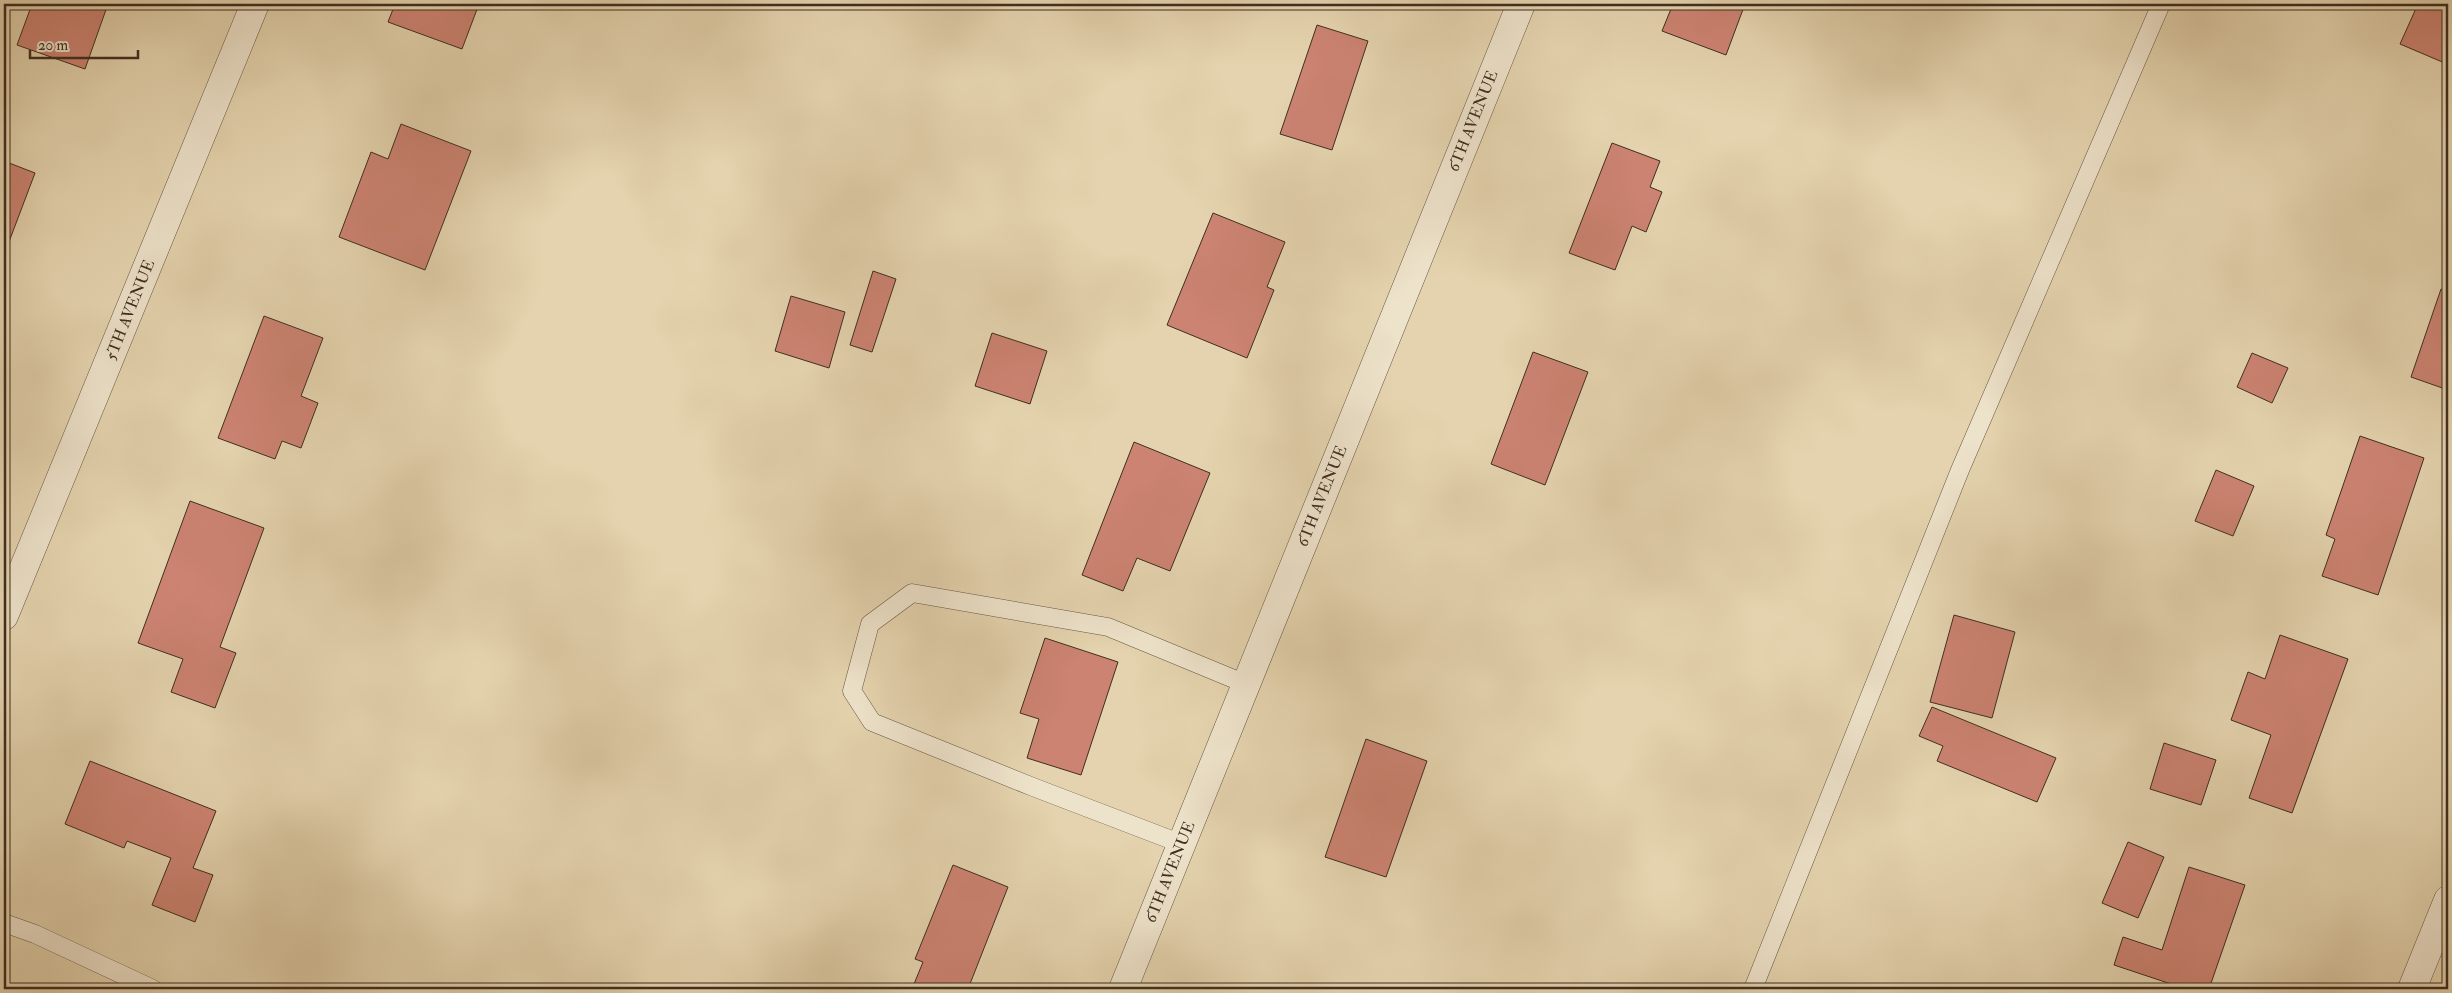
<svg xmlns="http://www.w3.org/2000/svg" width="2452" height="993" viewBox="0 0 2452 993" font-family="'IM FELL Double Pica',serif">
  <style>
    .building { fill: #cc8372; stroke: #3f2e21 }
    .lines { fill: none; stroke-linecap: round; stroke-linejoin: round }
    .service-casing { stroke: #685744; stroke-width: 19 }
    .minor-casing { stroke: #685744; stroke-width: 29 }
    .tertiary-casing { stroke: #685744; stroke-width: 29 }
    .service { stroke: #ede2ca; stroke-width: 18 }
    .minor { stroke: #ede2ca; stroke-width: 28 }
    .tertiary { stroke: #ede2ca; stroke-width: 28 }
    .labels { text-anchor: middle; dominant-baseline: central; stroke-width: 5; stroke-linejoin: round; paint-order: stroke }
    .street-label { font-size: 16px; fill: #3f2e21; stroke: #ede2ca }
  </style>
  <rect width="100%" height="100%" fill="#e4d3ae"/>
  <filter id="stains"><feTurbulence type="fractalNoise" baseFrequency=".004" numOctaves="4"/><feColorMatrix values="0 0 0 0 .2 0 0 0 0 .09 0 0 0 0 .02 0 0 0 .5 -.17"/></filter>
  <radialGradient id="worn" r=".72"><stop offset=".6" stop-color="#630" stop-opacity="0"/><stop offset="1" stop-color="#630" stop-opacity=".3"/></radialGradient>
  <path class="building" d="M 32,4 L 108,4 L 85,69 L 17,45 Z
    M 395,4 L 479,4 L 462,49 L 388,22 Z
    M 1673,4 L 1745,4 L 1726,55 L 1662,31 Z
    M 2418,4 L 2448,4 L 2447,64 L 2400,44 Z
    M 1317,25 L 1368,41 L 1332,150 L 1280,134 Z
    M 401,124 L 471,151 L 425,270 L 339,237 L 371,152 L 388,159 Z
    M 1612,143 L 1660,161 L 1650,187 L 1662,192 L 1646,232 L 1632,226 L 1615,270 L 1569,253 Z
    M 4,161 L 35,173 L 4,255 Z
    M 1213,213 L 1285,242 L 1267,287 L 1274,290 L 1247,358 L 1167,325 Z
    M 873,271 L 896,279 L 872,352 L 850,345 Z
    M 2441,289 L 2448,292 L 2448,390 L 2411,377 Z
    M 791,296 L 845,312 L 829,368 L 775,351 Z
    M 264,316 L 323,338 L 301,396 L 318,403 L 301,448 L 282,441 L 275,459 L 218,438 Z
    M 992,333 L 1047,351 L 1030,404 L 975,386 Z
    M 1533,352 L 1588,372 L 1545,485 L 1491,464 Z
    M 2252,353 L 2288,368 L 2272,403 L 2237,387 Z
    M 2360,436 L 2424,458 L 2378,595 L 2322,576 L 2335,539 L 2326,535 Z
    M 1134,442 L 1210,473 L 1170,571 L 1137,558 L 1123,591 L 1082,575 Z
    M 2216,470 L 2254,486 L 2233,536 L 2195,521 Z
    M 190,501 L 264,528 L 220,647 L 236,653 L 215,708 L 171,692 L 183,659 L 138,643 Z
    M 1954,615 L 2015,632 L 1992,718 L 1930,702 Z
    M 2280,635 L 2348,659 L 2292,813 L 2249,798 L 2271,735 L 2231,720 L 2248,672 L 2265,679 Z
    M 1045,638 L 1118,662 L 1081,775 L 1027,758 L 1039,719 L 1020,713 Z
    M 1932,707 L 2056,758 L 2037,802 L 1937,761 L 1943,746 L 1919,736 Z
    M 1366,739 L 1427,761 L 1386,877 L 1325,857 Z
    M 2164,743 L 2216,760 L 2201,805 L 2150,789 Z
    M 90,761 L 216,811 L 193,868 L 213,875 L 195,922 L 152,905 L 171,858 L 127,841 L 124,848 L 65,824 Z
    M 2128,842 L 2164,857 L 2138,918 L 2102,903 Z
    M 953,865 L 1008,887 L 968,989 L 912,989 L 923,962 L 915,959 Z
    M 2189,867 L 2245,885 L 2209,989 L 2186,989 L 2114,965 L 2123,937 L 2162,950 Z"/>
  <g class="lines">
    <g class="service-casing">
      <path id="service" d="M 1182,844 L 1033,787 L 872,722 L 852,691 L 870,624 L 912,593 L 1108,627 L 1246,684
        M 4,923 L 35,934 L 153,989
        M 1753,989 L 1960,470 L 2161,4"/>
    </g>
    <g class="minor-casing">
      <path id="minor" d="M 4,616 L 255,4
        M 1123,989 L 1521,4"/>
    </g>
    <g class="tertiary-casing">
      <path id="tertiary" d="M 2412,989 L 2448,900"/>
    </g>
    <use href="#service" class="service"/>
    <use href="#minor" class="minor"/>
    <use href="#tertiary" class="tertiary"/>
  </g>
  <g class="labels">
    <g class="street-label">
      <text transform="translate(1473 121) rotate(-68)">6TH AVENUE</text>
      <text transform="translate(130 310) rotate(-68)">5TH AVENUE</text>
      <text transform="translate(1322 496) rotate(-68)">6TH AVENUE</text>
      <text transform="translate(1170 872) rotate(-68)">6TH AVENUE</text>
    </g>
  </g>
  <rect width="2452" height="993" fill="none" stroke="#e4d3ae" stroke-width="20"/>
  <rect x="5" y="5" width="2442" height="983" fill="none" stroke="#3f2e21" stroke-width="2.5"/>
  <rect x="10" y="10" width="2432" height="973" fill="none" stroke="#3f2e21"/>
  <path d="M30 50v8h108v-8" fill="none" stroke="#3f2e21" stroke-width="2.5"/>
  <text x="38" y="50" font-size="15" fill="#3f2e21" stroke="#ede2ca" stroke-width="4" paint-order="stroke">20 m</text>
  <rect width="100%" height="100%" filter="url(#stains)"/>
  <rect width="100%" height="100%" fill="url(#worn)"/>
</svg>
